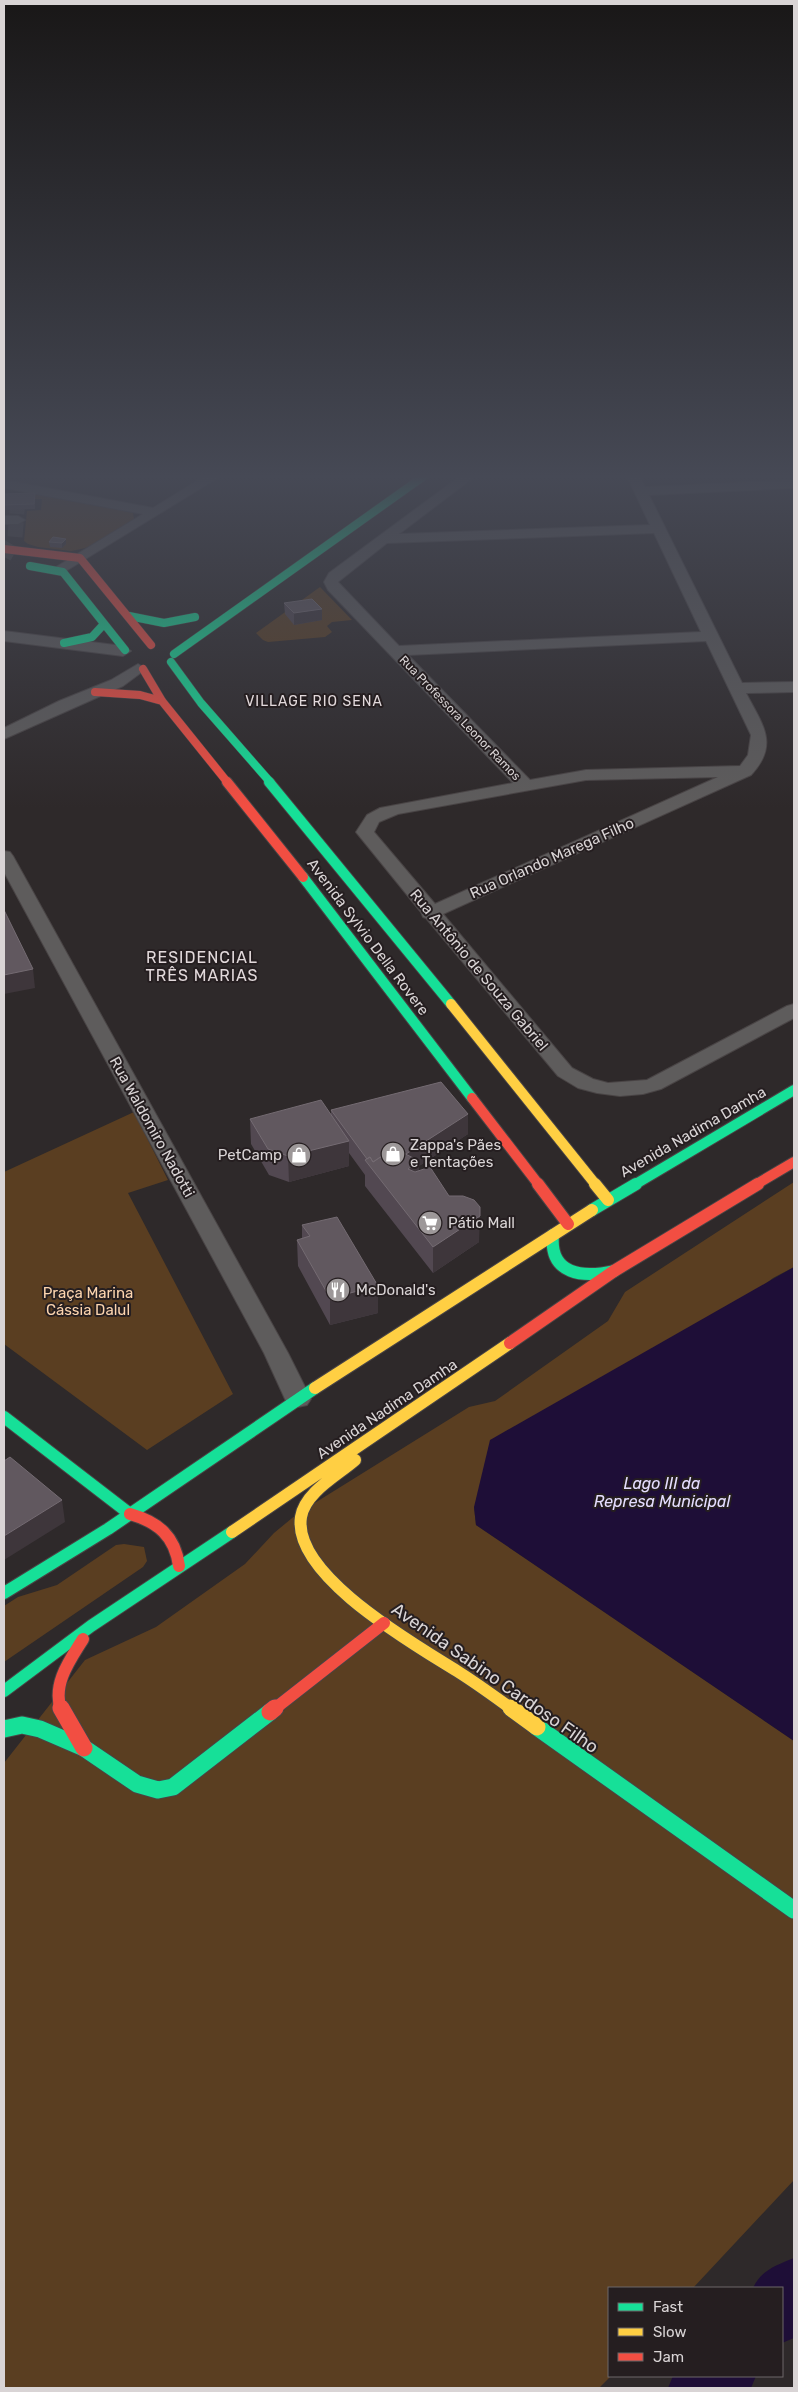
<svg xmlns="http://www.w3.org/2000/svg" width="798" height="2392" viewBox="0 0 798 2392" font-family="Rubik,sans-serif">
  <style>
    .green { fill: #5a3e21 }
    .water { fill: #1e0e37 }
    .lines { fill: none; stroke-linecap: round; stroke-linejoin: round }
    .river { fill: #1e0e37; fill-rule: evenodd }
    .street-tunnel { stroke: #484344; stroke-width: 15; stroke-dasharray: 15 8; stroke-linecap: butt }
    .street-casing { stroke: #494445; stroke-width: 2 }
    .fast-far3-casing { stroke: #494445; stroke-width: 9 }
    .fast-far2-casing { stroke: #494445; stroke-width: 12 }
    .fast-far1-casing { stroke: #494445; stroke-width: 14 }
    .fast-casing { stroke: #494445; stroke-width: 19 }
    .slow-far2-casing { stroke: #494445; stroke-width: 12 }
    .slow-far1-casing { stroke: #494445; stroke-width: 14 }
    .slow-casing { stroke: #494445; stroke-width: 19 }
    .jam-far3-casing { stroke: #494445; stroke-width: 9 }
    .jam-far2-casing { stroke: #494445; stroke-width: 12 }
    .jam-far1-casing { stroke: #494445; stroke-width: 14 }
    .jam-casing { stroke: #494445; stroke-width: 19 }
    .street { fill: #5e5c5c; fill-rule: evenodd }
    .fast-far3 { stroke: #16e098; stroke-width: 8 }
    .fast-far2 { stroke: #16e098; stroke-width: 10 }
    .fast-far1 { stroke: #16e098; stroke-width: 12 }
    .fast { stroke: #16e098; stroke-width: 17 }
    .slow-far2 { stroke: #ffcf43; stroke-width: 10 }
    .slow-far1 { stroke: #ffcf43; stroke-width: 12 }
    .slow { stroke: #ffcf43; stroke-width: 17 }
    .jam-far3 { stroke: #f24e42; stroke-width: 8 }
    .jam-far2 { stroke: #f24e42; stroke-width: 10 }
    .jam-far1 { stroke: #f24e42; stroke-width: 12 }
    .jam { stroke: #f24e42; stroke-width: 17 }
    .wall { fill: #524851 }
    .shaded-wall { fill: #3e363b }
    .building { fill: #61585f; stroke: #746b72 }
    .labels { text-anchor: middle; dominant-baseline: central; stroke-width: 4; stroke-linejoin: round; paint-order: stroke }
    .far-street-label { font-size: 12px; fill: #d9d4d5; stroke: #251e20 }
    .far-neighbourhood-label { font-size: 14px; letter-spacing: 1px; fill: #e2d9db; stroke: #251e20 }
    .street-label { font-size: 15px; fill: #d9d4d5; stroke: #251e20 }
    .poi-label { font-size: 15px; fill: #d9d4d5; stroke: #251e20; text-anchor: start }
    .park-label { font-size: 15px; fill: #fcd4ae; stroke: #251e20 }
    .neighbourhood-label { font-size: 16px; letter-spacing: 1px; fill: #e2d9db; stroke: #251e20 }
    .water-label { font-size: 16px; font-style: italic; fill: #e5deff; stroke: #251e20 }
    .near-street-label { font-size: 18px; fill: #d9d4d5; stroke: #251e20 }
  </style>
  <rect width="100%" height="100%" fill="#2e292a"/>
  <path class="green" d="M 29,493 L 125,511 L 133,513 L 134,519 L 92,546 L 81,549 L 71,551 L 38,547 L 28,544 L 24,541 L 27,511 L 41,510 L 42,499 L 29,499 Z
    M 320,587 L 352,620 L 332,622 L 327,626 L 332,632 L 325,637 L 268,642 L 263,640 L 256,633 Z
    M 134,1112 L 168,1180 L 128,1193 L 233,1394 L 147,1450 L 4,1344 L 4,1172 Z
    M 794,1182 L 794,1267 L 773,1278 L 474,1507 L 476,1525 L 794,1741 L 794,2180 L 693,2288 L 609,2288 L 609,2376 L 611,2376 L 599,2388 L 4,2388 L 4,1763 L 85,1660 L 156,1627 L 245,1564 L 274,1533 L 297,1514 L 469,1407 L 495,1401 L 608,1321 L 625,1292 Z
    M 124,1544 L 144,1547 L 147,1561 L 143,1567 L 4,1662 L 4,1606 L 18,1597 L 57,1585 L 116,1545 Z"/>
  <path class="water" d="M 794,1267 L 794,1741 L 476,1525 L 474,1507 L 490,1440 Z"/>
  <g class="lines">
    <path class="river" d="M 794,2258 L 794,2338 L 782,2343 L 782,2288 L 753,2288 C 761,2270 777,2265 794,2258 Z
      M 673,2376 L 756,2376 L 751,2388 L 668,2388 Z"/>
    <path class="street-tunnel" d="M 4,557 L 15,537 L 18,499"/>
    <g class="street-casing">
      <path id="street" d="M 208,474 L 224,474 L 61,574 L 56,573 L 54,570 L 56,567 L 143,514 L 4,488 L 4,480 L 153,508 Z
        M 463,474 L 478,474 L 399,534 L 650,525 L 626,474 L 638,474 L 645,487 L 794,480 L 794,488 L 649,495 L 742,683 L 794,682 L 794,692 L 746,693 C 762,724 780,744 751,775 L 443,914 L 572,1068 L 593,1079 L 608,1083 L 647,1080 L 787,1006 L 794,1004 L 794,1018 L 661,1089 L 643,1094 L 620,1096 L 597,1093 L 578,1088 L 558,1076 L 426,918 L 423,917 L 421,912 L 356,832 L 367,815 L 380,808 L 513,783 L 328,590 L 324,582 L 329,573 ZM 654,533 L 701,632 L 399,646 L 338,582 L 387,543 ZM 706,641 L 751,735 L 748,755 L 740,766 L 586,770 L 530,780 L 408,655 ZM 718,777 L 435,904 L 374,832 L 379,822 L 398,814 L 586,780 Z
        M 4,516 L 18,516 L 25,520 L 18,524 L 4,524 Z
        M 4,631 L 123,646 L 131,651 L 123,656 L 4,641 Z
        M 138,664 L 146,669 L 123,686 L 4,739 L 4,728 L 59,701 L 111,680 Z
        M 4,851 L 10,852 L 13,856 L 288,1353 L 311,1399 L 307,1405 L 298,1407 L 289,1405 L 285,1399 L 264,1353 L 4,872 Z"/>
    </g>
    <g class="fast-far3-casing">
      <path id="fast-far3" d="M 30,566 L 63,572 L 125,650
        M 129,616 L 164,623 L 195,617
        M 64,643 L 92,637 L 104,624
        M 174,654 L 427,474
        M 171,662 L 201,703 L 271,783"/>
    </g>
    <g class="fast-far2-casing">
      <path id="fast-far2" d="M 269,782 L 451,1004
        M 303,877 L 472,1098
        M 634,1185 L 794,1090"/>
    </g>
    <g class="fast-far1-casing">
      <path id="fast-far1" d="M 592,1210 L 636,1184
        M 553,1235 C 549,1275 583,1278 614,1271
        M 4,1417 L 130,1514
        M 4,1593 L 108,1529 L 315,1388
        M 4,1691 L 91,1626 L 232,1532"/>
    </g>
    <g class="fast-casing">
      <path id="fast" d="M 537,1727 L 794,1910
        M 4,1729 L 22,1725 L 40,1729 L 84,1748 L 137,1784 L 158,1790 L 173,1787 L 270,1712"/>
    </g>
    <g class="slow-far2-casing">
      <path id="slow-far2" d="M 451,1004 L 596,1185"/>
    </g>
    <g class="slow-far1-casing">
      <path id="slow-far1" d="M 595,1184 L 608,1200
        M 315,1388 L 592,1210
        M 355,1460 C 338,1475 305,1492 301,1517 C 292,1575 414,1644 457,1671 C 476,1683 494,1696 513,1710
        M 232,1532 L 510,1343"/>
    </g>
    <g class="slow-casing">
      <path id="slow" d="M 511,1708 L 537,1727"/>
    </g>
    <g class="jam-far3-casing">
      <path id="jam-far3" d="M 4,549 L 80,558 L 151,645
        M 143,669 L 162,701 L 228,783
        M 95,692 L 140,695 L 162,701"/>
    </g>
    <g class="jam-far2-casing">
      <path id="jam-far2" d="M 227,782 L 303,877
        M 472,1098 L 539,1185
        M 755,1185 L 794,1162"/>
    </g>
    <g class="jam-far1-casing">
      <path id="jam-far1" d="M 538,1184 L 568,1224
        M 510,1343 L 614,1271 L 758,1184
        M 130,1514 C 158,1522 175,1536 179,1566
        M 61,1710 C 52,1684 70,1660 83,1639
        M 273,1710 L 384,1623"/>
    </g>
    <g class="jam-casing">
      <path id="jam" d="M 61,1708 L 84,1748
        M 270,1712 L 275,1708"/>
    </g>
    <use href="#street" class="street"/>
    <use href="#fast-far3" class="fast-far3"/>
    <use href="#fast-far2" class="fast-far2"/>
    <use href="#fast-far1" class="fast-far1"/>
    <use href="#fast" class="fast"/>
    <use href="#slow-far2" class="slow-far2"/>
    <use href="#slow-far1" class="slow-far1"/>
    <use href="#slow" class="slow"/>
    <use href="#jam-far3" class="jam-far3"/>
    <use href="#jam-far2" class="jam-far2"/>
    <use href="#jam-far1" class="jam-far1"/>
    <use href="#jam" class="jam"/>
  </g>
  <path class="wall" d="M 35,493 L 35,509 L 4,510 L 4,494 Z
    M 53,537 L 66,544 L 62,548 L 50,547 L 49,542 Z
    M 284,603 L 322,609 L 322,620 L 294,625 L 285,614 Z
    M 331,1110 L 468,1134 L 419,1166 L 419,1171 L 479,1242 L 433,1273 L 365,1186 L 365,1175 L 349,1153 L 349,1166 L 289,1182 L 269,1175 L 251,1144 L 250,1119 L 331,1116 Z
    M 302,1225 L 378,1313 L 330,1325 L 298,1266 L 297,1240 L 302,1239 Z"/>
  <path class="shaded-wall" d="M 66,539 L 66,544 L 62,548 L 62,543 Z
    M 322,609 L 322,620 L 294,625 L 294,613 Z
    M 33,969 L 35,988 L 4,994 L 4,975 Z
    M 468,1114 L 468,1134 L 419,1166 L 419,1187 L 402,1157 Z
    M 349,1141 L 349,1166 L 289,1182 L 288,1156 Z
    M 480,1216 L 479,1242 L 433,1273 L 433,1247 Z
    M 378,1286 L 378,1313 L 330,1325 L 330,1298 Z
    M 62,1500 L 65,1522 L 4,1560 L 4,1536 Z"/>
  <path class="building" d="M 35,493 L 34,504 L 4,505 L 4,494 Z
    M 53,537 L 66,539 L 62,543 L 49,542 Z
    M 312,599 L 322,609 L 294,613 L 284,603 Z
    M 4,910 L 33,969 L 4,975 Z
    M 441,1082 L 468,1114 L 406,1154 L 394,1148 L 373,1162 L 370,1157 L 367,1159 L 331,1110 Z
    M 321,1100 L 349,1141 L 288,1156 L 268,1149 L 250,1119 Z
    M 394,1148 L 419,1161 L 408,1169 L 415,1172 L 430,1167 L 449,1196 L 463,1196 L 474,1200 L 480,1207 L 480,1216 L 433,1247 L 365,1160 L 370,1157 L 373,1162 Z
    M 337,1217 L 378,1286 L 330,1298 L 297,1240 L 310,1236 L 302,1225 Z
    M 10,1457 L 62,1500 L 4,1536 L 4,1461 Z"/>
  <linearGradient id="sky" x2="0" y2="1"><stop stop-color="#191717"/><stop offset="0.59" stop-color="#464955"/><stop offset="1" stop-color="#464955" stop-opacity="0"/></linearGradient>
  <rect width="798" height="808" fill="url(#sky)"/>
  <defs>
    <g id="shop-disc" transform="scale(1.25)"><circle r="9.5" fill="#9d9899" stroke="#251e20"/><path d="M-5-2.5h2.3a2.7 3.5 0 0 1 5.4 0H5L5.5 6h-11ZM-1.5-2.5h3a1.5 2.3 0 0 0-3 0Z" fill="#fff"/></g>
    <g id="supermarket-disc" transform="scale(1.25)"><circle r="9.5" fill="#9d9899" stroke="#251e20"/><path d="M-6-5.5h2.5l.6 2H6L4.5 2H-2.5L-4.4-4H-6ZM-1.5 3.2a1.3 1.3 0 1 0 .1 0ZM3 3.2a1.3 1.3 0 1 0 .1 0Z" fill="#fff"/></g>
    <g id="restaurant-disc" transform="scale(1.25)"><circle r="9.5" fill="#9d9899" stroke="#251e20"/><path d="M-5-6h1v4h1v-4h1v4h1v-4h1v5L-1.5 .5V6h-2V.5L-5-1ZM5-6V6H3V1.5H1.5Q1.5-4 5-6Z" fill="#fff"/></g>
  </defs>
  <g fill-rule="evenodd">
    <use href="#shop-disc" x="393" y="1154"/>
    <use href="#shop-disc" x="299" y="1155"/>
    <use href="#supermarket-disc" x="430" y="1223"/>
    <use href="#restaurant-disc" x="338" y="1290"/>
  </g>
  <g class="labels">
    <g class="far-street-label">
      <text transform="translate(460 718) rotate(46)">Rua Professora Leonor Ramos</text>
    </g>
    <g class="far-neighbourhood-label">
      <text x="314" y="701">VILLAGE RIO SENA</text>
    </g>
    <g class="street-label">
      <text transform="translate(552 858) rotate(-24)">Rua Orlando Marega Filho</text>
      <text transform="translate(368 937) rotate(53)">Avenida Sylvio Della Rovere</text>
      <text transform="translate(479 970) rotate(50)">Rua Antônio de Souza Gabriel</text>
      <text transform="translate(152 1127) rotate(61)">Rua Waldomiro Nadotti</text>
      <text transform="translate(693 1132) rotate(-30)">Avenida Nadima Damha</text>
      <text transform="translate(387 1409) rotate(-34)">Avenida Nadima Damha</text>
    </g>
    <g class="poi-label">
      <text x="410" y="1145">Zappa's Pães<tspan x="410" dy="17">e Tentações</tspan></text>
      <text x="282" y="1155" text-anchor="end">PetCamp</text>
      <text x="448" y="1223">Pátio Mall</text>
      <text x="356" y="1290">McDonald's</text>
    </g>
    <g class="park-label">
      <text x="88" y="1293">Praça Marina<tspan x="88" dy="17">Cássia Dalul</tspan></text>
    </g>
    <g class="neighbourhood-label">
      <text x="202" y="957">RESIDENCIAL<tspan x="202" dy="18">TRÊS MARIAS</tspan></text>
    </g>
    <g class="water-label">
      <text x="662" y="1483">Lago III da<tspan x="662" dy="18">Represa Municipal</tspan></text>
    </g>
    <g class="near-street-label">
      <text transform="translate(495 1678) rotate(35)">Avenida Sabino Cardoso Filho</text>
    </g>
  </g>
  <rect width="798" height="2392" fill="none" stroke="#d9d4d5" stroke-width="10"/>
  <rect x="608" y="2287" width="175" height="90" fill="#251e20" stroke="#6d6768"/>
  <rect x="618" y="2303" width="25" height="8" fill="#16e098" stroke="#6d6768"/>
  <text x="653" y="2312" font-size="15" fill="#d9d4d5">Fast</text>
  <rect x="618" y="2328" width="25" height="8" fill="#ffcf43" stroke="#6d6768"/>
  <text x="653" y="2337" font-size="15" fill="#d9d4d5">Slow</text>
  <rect x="618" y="2353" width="25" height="8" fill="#f24e42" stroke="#6d6768"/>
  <text x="653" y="2362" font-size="15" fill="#d9d4d5">Jam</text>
</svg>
